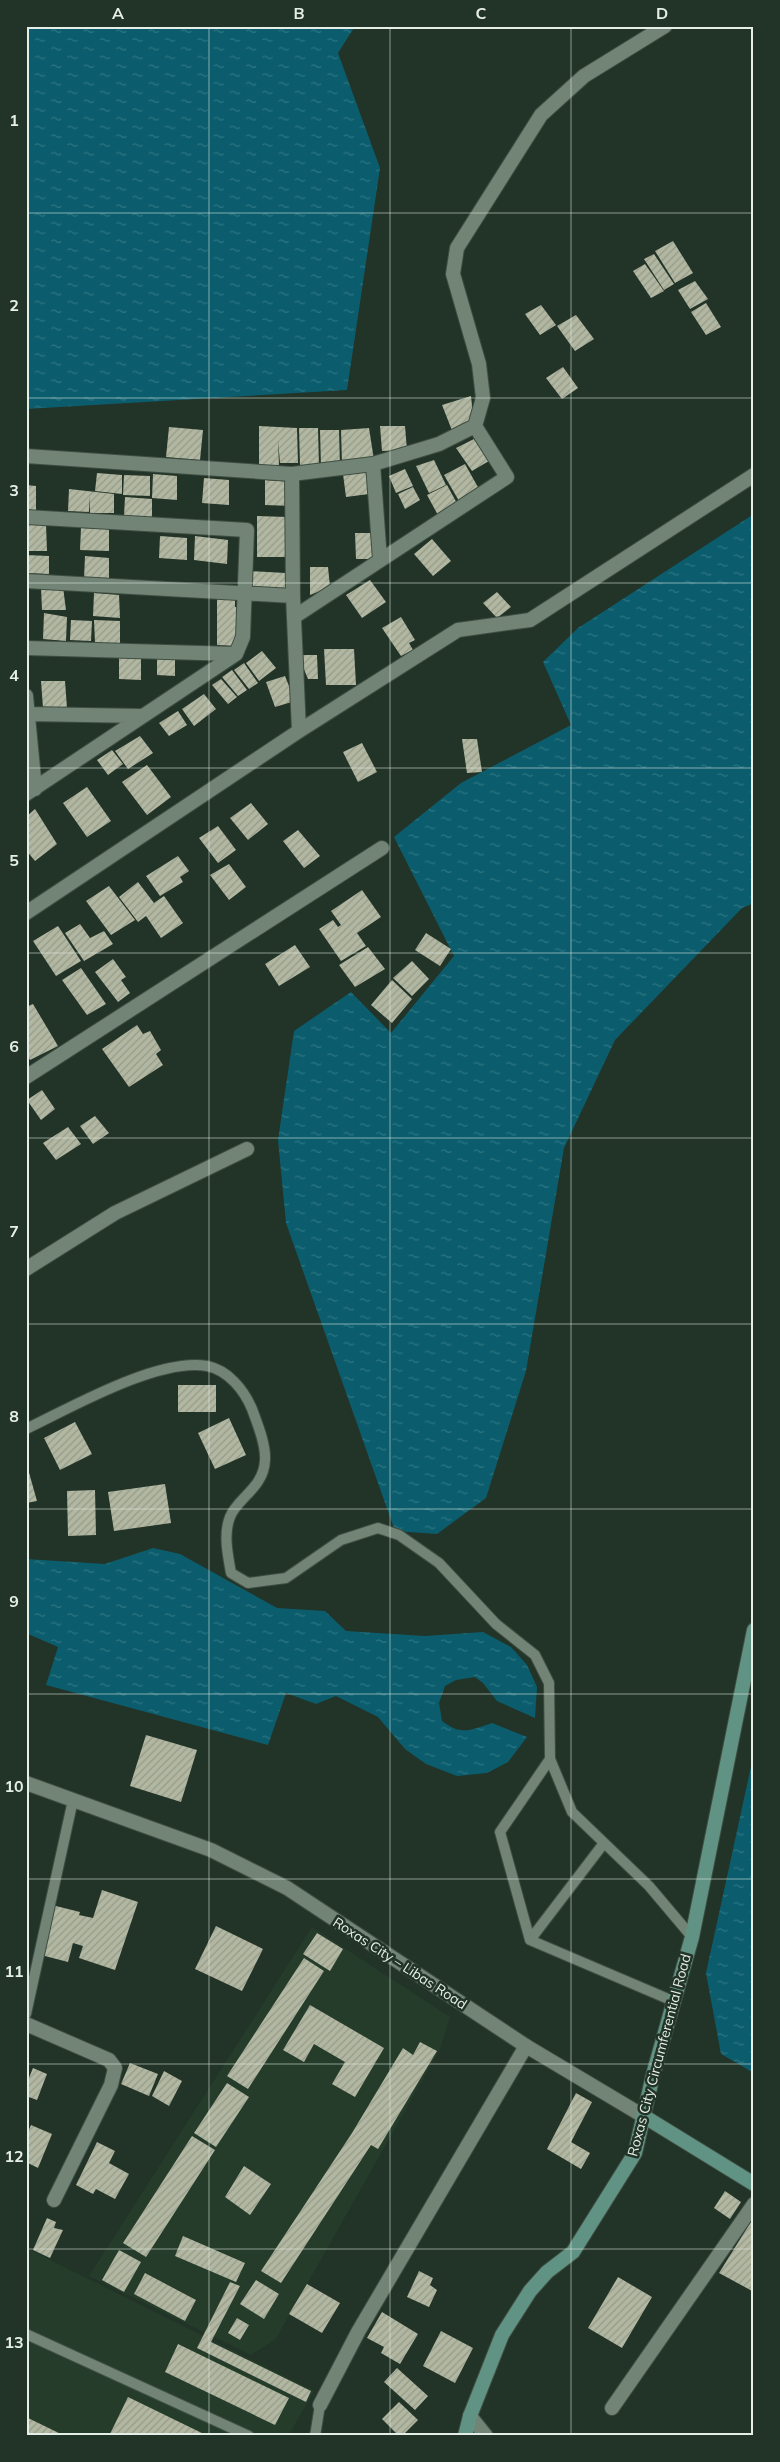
<svg xmlns="http://www.w3.org/2000/svg" width="780" height="2462" viewBox="0 0 780 2462" font-family="Mulish,sans-serif">
  <style>
    .built { fill: #253c2b }
    .water { fill: url(#water-ripples) }
    .building { fill: url(#building-hatch) }
    .lines { fill: none; stroke-linecap: round; stroke-linejoin: round }
    .service-casing { stroke: #3f4e43; stroke-width: 12 }
    .minor-casing { stroke: #3f4e43; stroke-width: 16 }
    .tertiary-casing { stroke: #3f4e43; stroke-width: 16 }
    .secondary-casing { stroke: #3f4e43; stroke-width: 16 }
    .service { stroke: #718475; stroke-width: 10 }
    .minor { stroke: #718475; stroke-width: 14 }
    .tertiary { stroke: #718475; stroke-width: 14 }
    .secondary { stroke: #619384; stroke-width: 14 }
    .grid { fill: none; stroke: #e5efe7; stroke-width: 1; stroke-opacity: 0.55 }
    .labels { text-anchor: middle; dominant-baseline: central; stroke-width: 5; stroke-linejoin: round; paint-order: stroke }
    .street-label { font-size: 14px; fill: #e5efe7; stroke: #223327 }
    .neatline { fill: none; stroke: #e5efe7; stroke-width: 2 }
    .grid-label { font-size: 16px; text-anchor: middle; font-weight: bold; fill: #e5efe7 }
  </style>
  <defs>
    <pattern id="water-ripples" width="26" height="14" patternUnits="userSpaceOnUse" patternTransform="scale(1.25)"><rect width="26" height="14" fill="#0b5d6d"/><path d="M2 4q2-2 4 0t4 0M15 11q2-2 4 0t4 0" fill="none" stroke="#2e7582"/></pattern>
    <pattern id="building-hatch" width="6" height="6" patternUnits="userSpaceOnUse" patternTransform="scale(1.25)"><rect width="6" height="6" fill="#b1b7a1"/><path d="M-1 1l2-2M0 6l6-6M5 7l2-2" fill="none" stroke="#969b8a"/></pattern>
  </defs>
  <rect width="100%" height="100%" fill="#223327"/>
  <path class="built" d="M 312,1927 L 450,2017 L 440,2049 L 276,2339 L 251,2355 L 89,2276 Z
    M 26,2248 L 314,2391 L 288,2436 L 26,2436 Z"/>
  <path class="water" d="M 26,26 L 355,26 L 338,53 L 380,168 L 347,390 L 26,409 Z
    M 754,514 L 754,903 L 742,908 L 615,1040 L 564,1148 L 526,1371 L 486,1498 L 437,1534 L 395,1531 L 286,1223 L 278,1140 L 294,1031 L 351,992 L 391,1033 L 454,956 L 394,837 L 461,783 L 571,725 L 543,662 L 578,628 Z
    M 153,1548 L 180,1554 L 277,1608 L 325,1611 L 346,1631 L 425,1636 L 483,1632 L 511,1647 L 527,1665 L 537,1687 L 535,1718 L 497,1701 L 483,1683 L 475,1677 L 456,1680 L 445,1686 L 439,1703 L 442,1721 C 461,1736 471,1730 492,1723 L 527,1737 L 508,1762 L 487,1773 L 457,1776 L 426,1764 L 405,1749 L 378,1717 L 336,1696 L 316,1704 L 286,1693 L 268,1745 L 46,1685 L 58,1647 L 26,1633 L 26,1559 L 105,1564 Z
    M 754,1753 L 754,2073 L 721,2054 L 706,1973 Z"/>
  <path class="building" d="M 673,241 L 693,273 L 675,283 L 655,251 Z
    M 654,254 L 674,284 L 664,290 L 644,259 Z
    M 645,264 L 664,291 L 651,298 L 633,271 Z
    M 695,281 L 708,299 L 690,309 L 678,290 Z
    M 706,303 L 721,327 L 706,335 L 691,312 Z
    M 541,305 L 556,325 L 540,335 L 525,314 Z
    M 576,315 L 594,339 L 575,351 L 557,326 Z
    M 563,367 L 578,388 L 562,399 L 546,378 Z
    M 471,396 L 474,425 L 453,433 L 442,405 Z
    M 259,426 L 297,428 L 298,463 L 280,463 L 278,440 L 279,465 L 259,465 Z
    M 380,426 L 405,426 L 407,450 L 382,451 Z
    M 169,427 L 203,430 L 200,460 L 166,457 Z
    M 299,428 L 318,428 L 319,466 L 300,467 Z
    M 369,428 L 374,460 L 342,464 L 341,430 Z
    M 320,430 L 339,430 L 340,466 L 321,467 Z
    M 474,439 L 489,461 L 472,471 L 456,448 Z
    M 434,460 L 446,485 L 429,493 L 416,466 Z
    M 465,464 L 479,489 L 459,501 L 444,475 Z
    M 405,469 L 413,486 L 396,493 L 389,476 Z
    M 366,472 L 369,494 L 346,497 L 343,474 Z
    M 97,473 L 122,475 L 122,494 L 95,491 Z
    M 153,474 L 177,476 L 177,500 L 152,498 Z
    M 124,475 L 150,476 L 150,496 L 123,495 Z
    M 204,478 L 229,480 L 229,505 L 202,503 Z
    M 265,480 L 292,482 L 292,506 L 265,505 Z
    M 26,485 L 36,486 L 36,511 L 26,510 Z
    M 447,485 L 459,507 L 439,517 L 427,495 Z
    M 413,487 L 420,500 L 405,509 L 398,494 Z
    M 69,489 L 114,494 L 114,513 L 90,513 L 90,496 L 89,512 L 68,511 Z
    M 125,497 L 152,499 L 152,518 L 124,516 Z
    M 257,516 L 287,517 L 289,557 L 257,557 Z
    M 26,523 L 46,524 L 47,551 L 26,551 Z
    M 81,528 L 109,529 L 109,551 L 80,550 Z
    M 355,533 L 371,533 L 373,559 L 356,559 Z
    M 160,536 L 187,538 L 187,560 L 159,558 Z
    M 195,536 L 228,540 L 227,564 L 194,560 Z
    M 432,539 L 451,561 L 433,576 L 414,554 Z
    M 26,555 L 49,556 L 49,574 L 26,573 Z
    M 85,556 L 109,558 L 109,581 L 84,579 Z
    M 310,567 L 328,567 L 330,587 L 310,595 Z
    M 248,571 L 286,573 L 287,592 L 249,591 Z
    M 370,580 L 386,602 L 362,618 L 346,595 Z
    M 41,587 L 63,587 L 66,610 L 42,610 Z
    M 497,592 L 511,607 L 497,618 L 483,603 Z
    M 94,593 L 119,595 L 120,618 L 93,616 Z
    M 217,598 L 235,599 L 235,607 L 241,608 L 241,629 L 236,629 L 236,646 L 217,645 Z
    M 44,613 L 67,617 L 66,641 L 43,639 Z
    M 401,617 L 415,640 L 409,643 L 413,650 L 401,656 L 382,628 Z
    M 71,620 L 92,621 L 91,641 L 70,640 Z
    M 94,620 L 120,621 L 120,644 L 95,643 Z
    M 324,649 L 354,649 L 356,685 L 326,685 Z
    M 262,651 L 276,668 L 259,681 L 246,663 Z
    M 299,655 L 317,655 L 318,679 L 308,679 L 303,667 L 298,666 Z
    M 119,657 L 141,658 L 141,680 L 119,679 Z
    M 157,657 L 175,657 L 175,676 L 157,675 Z
    M 244,663 L 258,683 L 249,689 L 234,670 Z
    M 232,670 L 247,690 L 238,696 L 222,677 Z
    M 285,676 L 295,701 L 275,707 L 266,682 Z
    M 221,679 L 237,697 L 228,704 L 212,685 Z
    M 41,681 L 65,681 L 67,708 L 43,708 Z
    M 204,694 L 216,709 L 194,726 L 182,709 Z
    M 178,711 L 187,725 L 169,736 L 159,723 Z
    M 140,736 L 153,753 L 128,769 L 115,751 Z
    M 462,739 L 477,739 L 482,772 L 467,773 Z
    M 362,743 L 377,772 L 358,782 L 343,752 Z
    M 112,750 L 123,764 L 108,775 L 97,760 Z
    M 147,765 L 171,797 L 147,815 L 122,782 Z
    M 87,787 L 111,821 L 87,837 L 63,803 Z
    M 251,803 L 268,824 L 248,840 L 230,818 Z
    M 35,809 L 57,844 L 35,861 L 26,850 L 26,817 Z
    M 218,826 L 236,850 L 218,863 L 199,838 Z
    M 298,830 L 320,856 L 304,868 L 283,841 Z
    M 178,856 L 189,871 L 180,877 L 183,882 L 160,896 L 146,876 Z
    M 229,864 L 246,887 L 229,900 L 210,875 Z
    M 138,882 L 154,903 L 164,896 L 183,923 L 161,938 L 146,916 L 138,922 L 119,897 Z
    M 109,886 L 135,920 L 111,935 L 86,901 Z
    M 362,890 L 381,917 L 357,933 L 366,946 L 341,961 L 319,929 L 333,920 L 338,927 L 341,925 L 331,911 Z
    M 80,924 L 90,938 L 104,931 L 113,944 L 84,961 L 65,933 Z
    M 58,926 L 81,961 L 56,976 L 33,941 Z
    M 426,933 L 451,949 L 440,966 L 415,950 Z
    M 295,945 L 310,967 L 279,986 L 265,964 Z
    M 368,947 L 385,969 L 355,987 L 339,965 Z
    M 113,959 L 126,977 L 121,980 L 130,993 L 118,1002 L 95,972 Z
    M 412,961 L 429,979 L 412,996 L 393,978 Z
    M 81,968 L 106,1004 L 87,1015 L 62,980 Z
    M 392,980 L 412,999 L 392,1023 L 371,1005 Z
    M 33,1004 L 58,1046 L 30,1060 L 26,1053 L 26,1007 Z
    M 137,1025 L 143,1034 L 150,1031 L 161,1050 L 156,1054 L 163,1065 L 129,1087 L 102,1049 Z
    M 42,1090 L 55,1109 L 41,1120 L 27,1100 Z
    M 95,1116 L 109,1133 L 93,1144 L 80,1126 Z
    M 68,1127 L 81,1144 L 56,1160 L 43,1143 Z
    M 178,1385 L 216,1385 L 216,1412 L 178,1412 Z
    M 229,1418 L 246,1455 L 215,1469 L 198,1433 Z
    M 75,1422 L 92,1454 L 60,1470 L 44,1438 Z
    M 26,1462 L 37,1501 L 26,1503 Z
    M 165,1484 L 171,1523 L 114,1531 L 108,1492 Z
    M 95,1490 L 96,1535 L 68,1536 L 67,1491 Z
    M 146,1735 L 197,1750 L 181,1802 L 130,1786 Z
    M 102,1890 L 138,1902 L 115,1970 L 79,1958 L 83,1946 L 73,1943 L 68,1962 L 41,1955 L 52,1905 L 80,1912 L 79,1915 L 93,1918 Z
    M 216,1926 L 263,1949 L 242,1991 L 195,1969 Z
    M 317,1933 L 343,1949 L 330,1971 L 303,1954 Z
    M 304,1958 L 324,1971 L 248,2089 L 227,2076 Z
    M 310,2005 L 384,2048 L 355,2097 L 332,2084 L 345,2062 L 314,2044 L 304,2062 L 283,2050 Z
    M 420,2042 L 437,2051 L 378,2149 L 371,2145 L 281,2283 L 261,2271 L 352,2133 L 403,2048 L 413,2055 Z
    M 130,2063 L 158,2074 L 149,2096 L 121,2084 Z
    M 33,2068 L 47,2074 L 37,2100 L 26,2096 L 26,2085 Z
    M 164,2071 L 182,2081 L 169,2106 L 152,2096 Z
    M 227,2083 L 249,2097 L 216,2147 L 194,2133 Z
    M 576,2093 L 592,2102 L 571,2142 L 590,2153 L 581,2169 L 547,2149 Z
    M 31,2125 L 52,2134 L 38,2168 L 26,2162 L 26,2137 Z
    M 192,2136 L 215,2150 L 146,2257 L 123,2243 Z
    M 97,2142 L 115,2151 L 109,2163 L 129,2174 L 115,2199 L 96,2189 L 93,2194 L 76,2185 Z
    M 244,2166 L 271,2184 L 250,2215 L 225,2197 Z
    M 725,2191 L 741,2202 L 730,2219 L 714,2208 Z
    M 754,2217 L 754,2292 L 719,2273 Z
    M 47,2218 L 56,2222 L 54,2228 L 63,2230 L 50,2258 L 33,2250 Z
    M 183,2236 L 245,2263 L 236,2282 L 175,2256 Z
    M 119,2250 L 141,2262 L 124,2292 L 102,2280 Z
    M 419,2271 L 433,2278 L 430,2285 L 437,2290 L 429,2307 L 407,2297 Z
    M 145,2273 L 196,2300 L 185,2321 L 134,2294 Z
    M 618,2277 L 652,2297 L 622,2348 L 588,2328 Z
    M 256,2280 L 279,2294 L 264,2319 L 240,2304 Z
    M 230,2282 L 240,2286 L 211,2342 L 311,2391 L 306,2402 L 197,2348 Z
    M 307,2284 L 340,2303 L 322,2333 L 289,2314 Z
    M 382,2312 L 418,2334 L 400,2364 L 381,2353 L 384,2347 L 367,2338 Z
    M 237,2318 L 249,2325 L 240,2340 L 228,2333 Z
    M 441,2331 L 473,2348 L 455,2383 L 423,2366 Z
    M 178,2344 L 289,2398 L 275,2425 L 165,2372 Z
    M 397,2368 L 428,2396 L 415,2410 L 384,2382 Z
    M 128,2397 L 208,2436 L 109,2436 Z
    M 399,2402 L 418,2420 L 402,2436 L 399,2436 L 382,2419 Z
    M 26,2417 L 65,2436 L 26,2436 Z"/>
  <g class="lines">
    <g class="service-casing">
      <path id="service" d="M 26,1429 C 70,1408 159,1357 207,1366 C 228,1370 244,1390 252,1409 C 257,1423 266,1444 265,1460 C 264,1488 237,1498 230,1517 C 223,1534 228,1556 231,1573 L 248,1583 L 286,1578 L 341,1540 L 378,1528 L 399,1535 L 439,1563 L 496,1624 L 535,1655 L 549,1683 L 550,1759 L 572,1812 L 649,1886 L 692,1937
        M 550,1759 L 500,1832 L 530,1940 L 673,2001
        M 530,1940 L 604,1843
        M 26,2014 L 73,1800
        M 26,2334 L 249,2436
        M 315,2436 L 320,2405"/>
    </g>
    <g class="minor-casing">
      <path id="minor" d="M 26,456 L 292,474 L 373,464 L 439,444 L 475,426 L 483,398 L 479,364 L 453,274 L 457,248 L 541,115 L 584,76 L 665,26
        M 373,464 L 380,560
        M 292,474 L 293,596 L 299,731
        M 26,517 L 247,530 L 243,637 L 236,654 L 26,794
        M 26,581 L 293,596
        M 294,617 L 507,477 L 475,426
        M 26,648 L 236,654
        M 26,696 L 35,789
        M 27,714 L 143,716
        M 26,913 L 299,731 L 458,630 L 530,620 L 754,475
        M 26,1077 L 382,848
        M 26,1269 L 115,1213 L 247,1149
        M 26,2024 L 109,2060 L 115,2068 L 111,2085 L 54,2200
        M 320,2405 L 358,2332 L 526,2046
        M 612,2408 L 754,2204
        M 470,2416 L 486,2436"/>
    </g>
    <g class="tertiary-casing">
      <path id="tertiary" d="M 26,1783 L 211,1850 L 287,1888 L 526,2046 L 645,2117"/>
    </g>
    <g class="secondary-casing">
      <path id="secondary" d="M 645,2117 L 754,2184
        M 465,2436 L 470,2416 L 502,2335 L 530,2291 L 547,2272 L 573,2252 L 635,2153 L 653,2075 L 692,1937 L 754,1630"/>
    </g>
    <use href="#service" class="service"/>
    <use href="#minor" class="minor"/>
    <use href="#tertiary" class="tertiary"/>
    <use href="#secondary" class="secondary"/>
  </g>
  <path class="grid" d="M 209,26 L 209,2436M 390,26 L 390,2436M 571,26 L 571,2436M 26,213 L 754,213M 26,398 L 754,398M 26,583 L 754,583M 26,768 L 754,768M 26,953 L 754,953M 26,1138 L 754,1138M 26,1324 L 754,1324M 26,1509 L 754,1509M 26,1694 L 754,1694M 26,1879 L 754,1879M 26,2064 L 754,2064M 26,2249 L 754,2249"/>
  <g class="labels">
    <g class="street-label">
      <text transform="translate(400 1963) rotate(33)">Roxas City – Libas Road</text>
      <text transform="translate(659 2055) rotate(-75)">Roxas City Circumferential Road</text>
    </g>
  </g>
  <rect width="780" height="2462" fill="none" stroke="#223327" stroke-width="55"/>
  <rect x="28" y="28" width="724" height="2406" class="neatline"/>
  <g class="grid-label">
    <text x="118" y="19">A</text>
    <text x="299" y="19">B</text>
    <text x="481" y="19">C</text>
    <text x="662" y="19">D</text>
    <text x="14" y="126">1</text>
    <text x="14" y="311">2</text>
    <text x="14" y="496">3</text>
    <text x="14" y="681">4</text>
    <text x="14" y="866">5</text>
    <text x="14" y="1052">6</text>
    <text x="14" y="1237">7</text>
    <text x="14" y="1422">8</text>
    <text x="14" y="1607">9</text>
    <text x="14" y="1792">10</text>
    <text x="14" y="1977">11</text>
    <text x="14" y="2162">12</text>
    <text x="14" y="2348">13</text>
  </g>
</svg>
